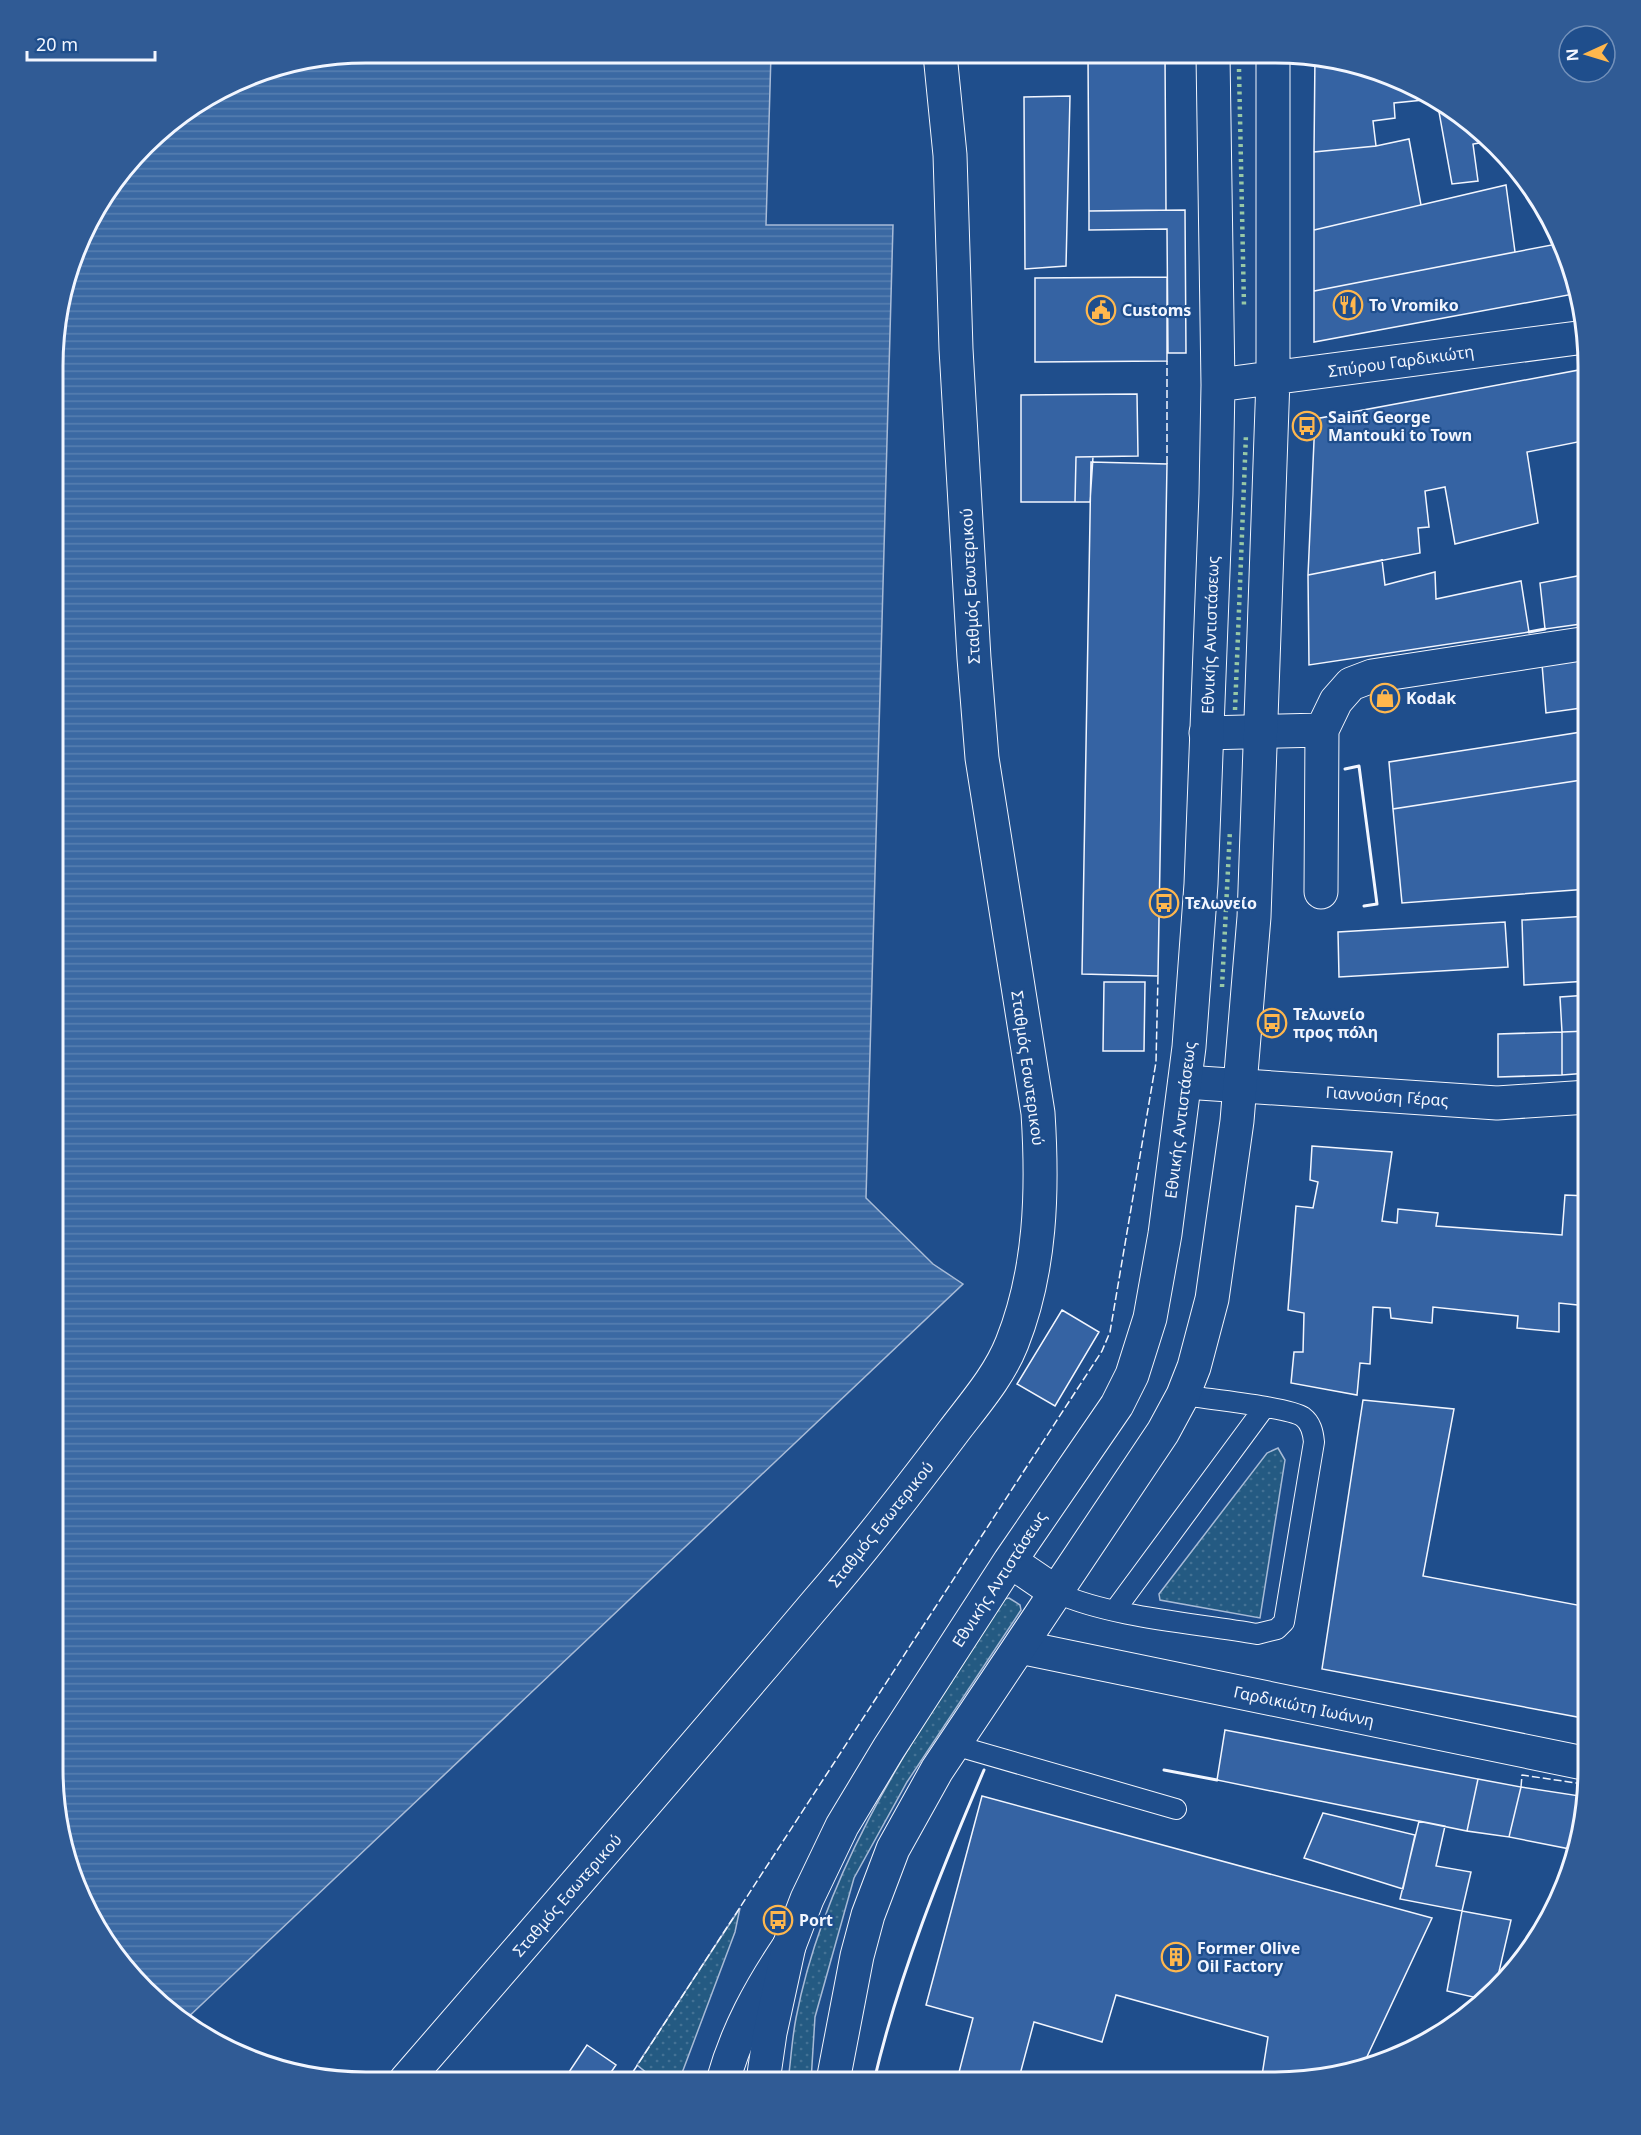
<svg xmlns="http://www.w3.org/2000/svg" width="1641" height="2135" viewBox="0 0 1641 2135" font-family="'Noto Sans',sans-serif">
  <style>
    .grass { fill: url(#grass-dots); stroke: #a8bbd7; stroke-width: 1.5 }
    .water { fill: url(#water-rules); stroke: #a8bbd7; stroke-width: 1.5 }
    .building { fill: #3563a3; stroke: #f2f6ff; stroke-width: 1.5 }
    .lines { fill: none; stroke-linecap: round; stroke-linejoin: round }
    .lane-casing { stroke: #f2f6ff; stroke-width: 22 }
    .street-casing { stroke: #f2f6ff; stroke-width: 35 }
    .secondary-casing { stroke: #f2f6ff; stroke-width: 35 }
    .lane { stroke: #1f4e8c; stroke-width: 20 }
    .street { stroke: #1f4e8c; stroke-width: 33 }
    .secondary { stroke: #1f4e8c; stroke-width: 33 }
    .hedge { stroke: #97c8a6; stroke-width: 4.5; stroke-dasharray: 3 4.5; stroke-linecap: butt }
    .fence { stroke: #f2f6ff; stroke-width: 1.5; stroke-dasharray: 8 3; stroke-linecap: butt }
    .wall { stroke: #f2f6ff; stroke-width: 3 }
    .labels { text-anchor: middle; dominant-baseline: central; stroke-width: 4.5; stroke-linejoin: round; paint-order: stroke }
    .poi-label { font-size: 16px; font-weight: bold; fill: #f2f6ff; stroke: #1f4e8c; text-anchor: start }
    .street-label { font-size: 16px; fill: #f2f6ff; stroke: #1f4e8c }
    .rim { fill: none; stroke: #f2f6ff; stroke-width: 3 }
  </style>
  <defs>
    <pattern id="grass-dots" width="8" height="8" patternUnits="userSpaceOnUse" patternTransform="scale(1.5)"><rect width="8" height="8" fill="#245a82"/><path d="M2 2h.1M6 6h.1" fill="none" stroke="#447295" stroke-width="1.8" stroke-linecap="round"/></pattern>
    <pattern id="water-rules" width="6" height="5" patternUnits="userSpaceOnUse" patternTransform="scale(1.5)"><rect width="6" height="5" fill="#3b69a3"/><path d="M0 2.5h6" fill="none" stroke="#587fb1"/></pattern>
  </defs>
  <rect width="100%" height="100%" fill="#1f4e8c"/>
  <path class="grass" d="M 1278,1448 L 1285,1460 L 1260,1618 L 1160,1600 L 1159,1594 L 1267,1453 Z
    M 1009,1598 L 1020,1605 L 1021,1610 L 907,1782 L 854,1878 L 815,2017 L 811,2081 L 788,2081 C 791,2060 792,2038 796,2018 C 826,1861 919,1731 1004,1599 Z
    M 740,1908 L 735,1932 L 679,2081 L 657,2081 L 637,2065 Z"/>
  <path class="water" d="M 366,53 L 771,54 L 766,225 L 893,225 L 866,1198 L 933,1264 L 963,1284 L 183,2022 L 131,1976 L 85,1908 L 63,1850 L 53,1769 L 55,325 L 94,210 L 160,130 L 265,69 Z"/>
  <path class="building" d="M 1088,55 L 1165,55 L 1166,210 L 1089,211 Z
    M 1315,55 L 1395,76 L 1434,99 L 1394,103 L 1395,118 L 1373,121 L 1376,146 L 1314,152 Z
    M 1070,96 L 1066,266 L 1025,269 L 1024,97 Z
    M 1437,101 L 1466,117 L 1478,129 L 1479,143 L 1473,144 L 1478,181 L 1452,184 Z
    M 1409,139 L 1421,205 L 1314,230 L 1314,152 L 1376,146 Z
    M 1506,185 L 1515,252 L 1314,291 L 1314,230 Z
    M 1185,210 L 1186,353 L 1168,353 L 1167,229 L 1089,230 L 1089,211 Z
    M 1562,243 L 1579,293 L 1314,342 L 1314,291 Z
    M 1167,277 L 1167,361 L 1035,362 L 1035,278 Z
    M 1588,368 L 1588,420 L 1579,370 Z
    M 1579,370 L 1588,424 L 1588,440 L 1527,452 L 1538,523 L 1455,544 L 1445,487 L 1425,491 L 1429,527 L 1418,528 L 1420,553 L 1308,575 L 1315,419 Z
    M 1137,394 L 1138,456 L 1076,457 L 1075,502 L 1021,502 L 1021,395 Z
    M 1076,457 L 1093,457 L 1090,502 L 1075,502 Z
    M 1091,462 L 1167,464 L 1158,976 L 1082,974 Z
    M 1382,560 L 1385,585 L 1435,572 L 1436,599 L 1521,581 L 1529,632 L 1309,665 L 1308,575 Z
    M 1588,574 L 1588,623 L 1545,629 L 1540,583 Z
    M 1588,656 L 1588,707 L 1546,713 L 1542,664 Z
    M 1588,731 L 1588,779 L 1393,809 L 1389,762 Z
    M 1588,779 L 1588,889 L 1402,903 L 1393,809 Z
    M 1588,916 L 1588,981 L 1524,985 L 1522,920 Z
    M 1505,922 L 1508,967 L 1339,977 L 1338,932 Z
    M 1104,982 L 1145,982 L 1144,1051 L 1103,1051 Z
    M 1588,995 L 1588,1031 L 1562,1032 L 1560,997 Z
    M 1588,1031 L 1588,1073 L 1562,1075 L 1562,1032 Z
    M 1562,1032 L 1562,1075 L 1498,1077 L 1498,1034 Z
    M 1312,1146 L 1392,1152 L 1382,1221 L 1397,1223 L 1398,1209 L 1438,1213 L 1436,1226 L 1562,1235 L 1565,1195 L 1588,1196 L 1588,1326 L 1587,1306 L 1559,1303 L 1559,1332 L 1517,1328 L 1518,1316 L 1433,1307 L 1432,1323 L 1391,1318 L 1390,1308 L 1373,1307 L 1370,1364 L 1360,1363 L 1357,1395 L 1291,1383 L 1294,1352 L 1303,1352 L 1304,1313 L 1288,1310 L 1296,1206 L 1313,1208 L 1318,1182 L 1310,1180 Z
    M 1062,1310 L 1099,1332 L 1055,1406 L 1017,1384 Z
    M 1363,1400 L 1454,1409 L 1423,1576 L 1588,1607 L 1588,1719 L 1322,1669 Z
    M 1225,1730 L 1478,1779 L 1467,1831 L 1217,1780 Z
    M 1478,1779 L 1521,1787 L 1509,1837 L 1467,1831 Z
    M 1521,1787 L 1580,1796 L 1570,1849 L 1509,1837 Z
    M 982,1796 L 1432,1918 L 1365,2061 L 1378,2064 L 1356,2072 L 1261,2082 L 1268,2037 L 1116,1995 L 1102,2042 L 1034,2022 L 1018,2082 L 957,2080 L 973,2018 L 926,2005 Z
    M 1580,1796 L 1586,1797 L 1576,1850 L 1570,1849 Z
    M 1323,1813 L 1415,1835 L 1403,1889 L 1304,1858 Z
    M 1419,1821 L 1445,1826 L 1436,1866 L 1471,1872 L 1462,1911 L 1400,1899 Z
    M 1462,1911 L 1511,1920 L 1495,1989 L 1486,2000 L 1447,1991 Z
    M 587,2045 L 616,2065 L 605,2081 L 563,2081 Z"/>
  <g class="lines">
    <g class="lane-casing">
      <path id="lane" d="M 1057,1593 C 1114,1618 1195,1623 1257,1634 L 1277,1629 L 1284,1622 L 1314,1442 C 1313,1432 1311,1423 1303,1417 C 1289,1407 1206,1399 1183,1395
        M 1115,1610 L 1264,1408
        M 954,1745 L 1176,1809"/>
    </g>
    <g class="street-casing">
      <path id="street" d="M 1206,733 L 1322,730
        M 1321,892 L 1322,730 L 1336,701 L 1351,684 L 1372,676 L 1588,643
        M 1185,1082 L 1497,1103 L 1588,1097
        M 1020,1647 L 1588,1764
        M 406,2080 C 544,1921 683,1761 819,1600 C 866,1546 910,1489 953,1432 C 975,1403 999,1376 1012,1343 C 1041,1270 1043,1191 1038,1113 L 982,758 L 974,658 L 956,349 L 950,155 L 940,54
        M 723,2081 C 737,2031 760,1989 789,1946"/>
    </g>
    <g class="secondary-casing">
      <path id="secondary" d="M 1218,385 L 1585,337
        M 1010,1561 L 1057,1593
        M 763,2081 L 770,2033 L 789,1946 L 807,1899 L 842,1826 L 889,1748 L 1010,1561 L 1117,1405 L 1132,1375 L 1150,1318 L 1165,1234 L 1189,1047 L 1201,884 L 1216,494 L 1218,385 L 1213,55
        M 833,2081 L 857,1956 L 868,1915 L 893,1849 L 937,1770 L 1163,1432 L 1183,1395 L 1194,1367 L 1212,1299 L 1237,1121 L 1254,917 L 1273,379 L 1273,55"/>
    </g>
    <use href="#lane" class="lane"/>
    <use href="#street" class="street"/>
    <use href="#secondary" class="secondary"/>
    <path class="hedge" d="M 1239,69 L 1244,306
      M 1235,710 L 1246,434
      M 1222,987 L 1230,830"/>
    <path class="fence" d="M 1167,464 L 1167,361
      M 1521,1787 L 1522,1775 L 1583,1784 L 1580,1796
      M 627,2081 L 1102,1351 L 1110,1332 L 1156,1062 L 1158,976"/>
    <path class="wall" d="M 1529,632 L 1545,629
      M 1345,769 L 1359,766 L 1377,904 L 1364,906
      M 1164,1770 L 1217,1780
      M 874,2081 C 899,1974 941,1871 984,1770"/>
  </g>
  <defs>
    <g id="restaurant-ring" transform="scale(1.5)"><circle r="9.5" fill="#1f4e8c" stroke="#ffb74d" stroke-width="1.5"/><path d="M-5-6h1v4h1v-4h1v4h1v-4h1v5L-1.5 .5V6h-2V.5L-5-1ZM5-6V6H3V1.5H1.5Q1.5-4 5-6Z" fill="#ffb74d"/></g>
    <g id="civic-ring" transform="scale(1.5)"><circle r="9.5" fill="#1f4e8c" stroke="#ffb74d" stroke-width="1.5"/><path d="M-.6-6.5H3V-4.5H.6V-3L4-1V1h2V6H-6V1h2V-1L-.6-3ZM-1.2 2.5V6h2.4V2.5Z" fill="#ffb74d"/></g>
    <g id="bus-ring" transform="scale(1.5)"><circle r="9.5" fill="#1f4e8c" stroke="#ffb74d" stroke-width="1.5"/><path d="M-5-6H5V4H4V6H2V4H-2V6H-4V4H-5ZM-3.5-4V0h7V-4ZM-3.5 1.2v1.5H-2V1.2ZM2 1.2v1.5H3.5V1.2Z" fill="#ffb74d"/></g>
    <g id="shop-ring" transform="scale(1.5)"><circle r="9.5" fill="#1f4e8c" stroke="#ffb74d" stroke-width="1.5"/><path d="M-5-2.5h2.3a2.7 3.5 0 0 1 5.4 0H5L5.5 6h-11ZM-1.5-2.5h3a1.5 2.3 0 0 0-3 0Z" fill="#ffb74d"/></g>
    <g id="building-ring" transform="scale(1.5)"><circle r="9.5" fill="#1f4e8c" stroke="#ffb74d" stroke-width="1.5"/><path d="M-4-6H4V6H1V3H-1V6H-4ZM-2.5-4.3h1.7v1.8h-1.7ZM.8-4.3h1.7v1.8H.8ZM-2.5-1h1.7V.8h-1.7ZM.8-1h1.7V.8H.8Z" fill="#ffb74d"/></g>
  </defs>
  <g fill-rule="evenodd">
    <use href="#restaurant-ring" x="1348" y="305"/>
    <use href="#civic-ring" x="1101" y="310"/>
    <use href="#bus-ring" x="1307" y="426"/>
    <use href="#shop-ring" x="1385" y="698"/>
    <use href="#bus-ring" x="1164" y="903"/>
    <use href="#bus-ring" x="1272" y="1023"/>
    <use href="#bus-ring" x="778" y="1920"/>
    <use href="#building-ring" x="1176" y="1957"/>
  </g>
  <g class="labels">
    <g class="poi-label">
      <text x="1369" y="305">To Vromiko</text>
      <text x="1122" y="310">Customs</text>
      <text x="1328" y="417">Saint George<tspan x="1328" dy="18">Mantouki to Town</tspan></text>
      <text x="1406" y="698">Kodak</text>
      <text x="1185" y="903">Τελωνείο</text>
      <text x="1293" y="1014">Τελωνείο<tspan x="1293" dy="18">προς πόλη</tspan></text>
      <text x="799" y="1920">Port</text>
      <text x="1197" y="1948">Former Olive<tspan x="1197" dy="18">Oil Factory</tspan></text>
    </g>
    <g class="street-label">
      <text transform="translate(1401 361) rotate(-8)">Σπύρου Γαρδικιώτη</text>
      <text transform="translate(970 586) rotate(-93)">Σταθμός Εσωτερικού</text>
      <text transform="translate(1210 635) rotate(-88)">Εθνικής Αντιστάσεως</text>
      <text transform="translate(1028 1068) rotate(82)">Σταθμός Εσωτερικού</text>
      <text transform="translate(1387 1096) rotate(4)">Γιαννούση Γέρας</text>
      <text transform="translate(1180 1120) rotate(-83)">Εθνικής Αντιστάσεως</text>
      <text transform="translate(881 1524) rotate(-51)">Σταθμός Εσωτερικού</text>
      <text transform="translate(999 1579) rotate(-57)">Εθνικής Αντιστάσεως</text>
      <text transform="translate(1304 1706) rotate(12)">Γαρδικιώτη Ιωάννη</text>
      <text transform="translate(567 1895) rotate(-49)">Σταθμός Εσωτερικού</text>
    </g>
  </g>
  <path d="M0 0H1641V2135H0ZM366 63H1275A303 303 0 0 1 1578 366V1769A303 303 0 0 1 1275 2072H366A303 303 0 0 1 63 1769V366A303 303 0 0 1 366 63Z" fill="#305b95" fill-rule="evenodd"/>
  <path class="rim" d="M366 63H1275A303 303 0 0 1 1578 366V1769A303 303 0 0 1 1275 2072H366A303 303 0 0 1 63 1769V366A303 303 0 0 1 366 63Z"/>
  <g transform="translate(1587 54) rotate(266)"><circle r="28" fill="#1f4e8c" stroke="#7391ba" stroke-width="1.5"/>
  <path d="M0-4.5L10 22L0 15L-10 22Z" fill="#ffb74d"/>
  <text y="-9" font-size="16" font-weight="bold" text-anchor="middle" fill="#f2f6ff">N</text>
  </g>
  <path d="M27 51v9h128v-9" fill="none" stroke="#f2f6ff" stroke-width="3"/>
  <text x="36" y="51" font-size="18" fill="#f2f6ff" stroke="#1f4e8c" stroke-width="4.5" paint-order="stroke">20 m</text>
</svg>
